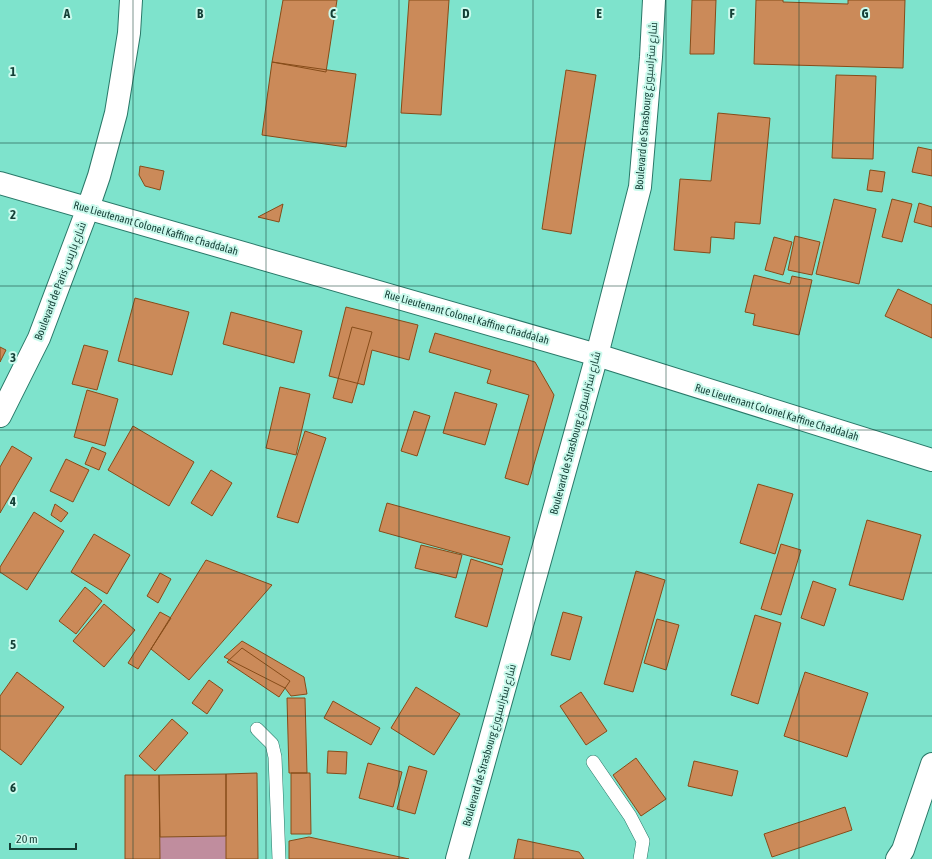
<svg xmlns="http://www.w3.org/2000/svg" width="932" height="859" viewBox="0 0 932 859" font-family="'Asap Condensed',Cairo,sans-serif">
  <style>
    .green { fill: #c08d9e }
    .building { fill: #cb8a59; stroke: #864c19 }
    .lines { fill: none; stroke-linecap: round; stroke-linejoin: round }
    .lane-casing { stroke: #297868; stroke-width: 14 }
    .street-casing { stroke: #297868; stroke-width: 24 }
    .secondary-casing { stroke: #297868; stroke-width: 24 }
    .primary-casing { stroke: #297868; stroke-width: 24 }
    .lane { stroke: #fff; stroke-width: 13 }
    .street { stroke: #fff; stroke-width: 22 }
    .secondary { stroke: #fff; stroke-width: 22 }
    .primary { stroke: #fff; stroke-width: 22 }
    .grid { fill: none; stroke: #133e35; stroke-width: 1; stroke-opacity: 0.55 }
    .labels { text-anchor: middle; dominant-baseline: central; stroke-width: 4; stroke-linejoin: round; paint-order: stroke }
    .street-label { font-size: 11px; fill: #133e35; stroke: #cbfaed }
    .grid-label { font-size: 13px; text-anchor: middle; font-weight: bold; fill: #133e35; stroke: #cbfaed; stroke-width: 4; stroke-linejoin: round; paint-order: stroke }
  </style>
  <rect width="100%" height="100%" fill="#7ee3cc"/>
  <path class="green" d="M 226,836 L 226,859 L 160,859 L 160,837 Z"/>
  <path class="building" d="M 283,0 L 337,0 L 326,72 L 272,62 Z
    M 409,0 L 449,0 L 441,115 L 401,113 Z
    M 692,0 L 716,0 L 714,54 L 690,54 Z
    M 756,0 L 783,0 L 783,2 L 848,4 L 848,0 L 905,0 L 903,68 L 754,64 Z
    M 272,62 L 356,74 L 346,147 L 262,135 Z
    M 566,70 L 596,75 L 571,234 L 542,229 Z
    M 836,75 L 876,76 L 873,159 L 832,158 Z
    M 718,113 L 770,118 L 760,224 L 735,222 L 734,239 L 711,237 L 710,253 L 674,250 L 680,179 L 711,181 Z
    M 918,147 L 932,150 L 932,176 L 912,172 Z
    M 140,166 L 164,171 L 160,190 L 145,186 L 139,175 Z
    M 870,170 L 885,172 L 882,192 L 867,190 Z
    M 834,199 L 876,209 L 859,284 L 816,274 Z
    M 892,199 L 912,204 L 902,242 L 882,237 Z
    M 919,203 L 932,207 L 932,227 L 914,222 Z
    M 283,204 L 279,222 L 258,217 Z
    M 795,236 L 820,242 L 812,275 L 788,270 Z
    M 774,237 L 792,242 L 783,275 L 765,270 Z
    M 754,275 L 790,284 L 792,276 L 812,280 L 799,335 L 753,325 L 755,314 L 745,312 Z
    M 898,289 L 932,305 L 932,338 L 885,316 Z
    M 135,298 L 189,312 L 172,375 L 118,361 Z
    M 346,307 L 418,325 L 409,360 L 372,350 L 364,385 L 329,376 Z
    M 231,312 L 302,331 L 294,363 L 223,344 Z
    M 352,327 L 372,332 L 352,403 L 333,398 Z
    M 435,333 L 535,362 L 554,395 L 528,485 L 505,478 L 529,395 L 487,383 L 491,370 L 429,352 Z
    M 84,345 L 108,351 L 97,390 L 72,384 Z
    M 0,347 L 6,350 L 0,362 Z
    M 280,387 L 310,394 L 296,455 L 266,448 Z
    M 87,390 L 118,399 L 105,446 L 74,437 Z
    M 455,392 L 497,404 L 485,445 L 443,433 Z
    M 414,411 L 430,416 L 417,456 L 401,451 Z
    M 133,426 L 194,462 L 169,506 L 108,470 Z
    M 305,431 L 326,438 L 298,523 L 277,517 Z
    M 12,446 L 32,458 L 0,513 L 0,467 Z
    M 92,447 L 106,453 L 99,470 L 85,464 Z
    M 66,459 L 89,470 L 73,502 L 50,491 Z
    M 211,470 L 232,483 L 212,516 L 191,503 Z
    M 758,484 L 793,494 L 775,554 L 740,543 Z
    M 387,503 L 510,537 L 502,565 L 379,531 Z
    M 55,504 L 68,513 L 61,522 L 51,515 Z
    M 34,512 L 64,531 L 27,590 L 0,572 L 0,567 Z
    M 867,520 L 921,535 L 903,600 L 849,585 Z
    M 94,534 L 130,555 L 107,594 L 71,572 Z
    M 781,544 L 801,550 L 781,615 L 761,609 Z
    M 421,545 L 462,555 L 456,578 L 415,568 Z
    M 471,559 L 503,569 L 487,627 L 455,617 Z
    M 206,560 L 272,585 L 189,680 L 151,649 Z
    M 636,571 L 665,580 L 633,692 L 604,684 Z
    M 160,573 L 171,579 L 158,603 L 147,596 Z
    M 813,581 L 836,589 L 824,626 L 801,618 Z
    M 85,587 L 102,601 L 76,634 L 59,621 Z
    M 104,604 L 135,630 L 104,667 L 73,641 Z
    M 160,612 L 171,618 L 138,669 L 128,663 Z
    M 563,612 L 582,617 L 570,660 L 551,655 Z
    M 755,615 L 781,623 L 758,704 L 731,695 Z
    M 657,619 L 679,625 L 666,670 L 644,663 Z
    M 242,641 L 304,677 L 307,694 L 291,696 L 285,688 L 224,657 Z
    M 242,648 L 290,681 L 279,697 L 227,662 Z
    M 17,672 L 64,707 L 21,765 L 0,749 L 0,696 Z
    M 805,672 L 868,693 L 847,757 L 784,736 Z
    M 209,680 L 223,690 L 207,714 L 192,703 Z
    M 416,687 L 460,714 L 434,755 L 391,728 Z
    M 581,692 L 607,731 L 586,745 L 560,706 Z
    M 287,698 L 305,698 L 307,773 L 289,773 Z
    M 333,701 L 380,728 L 371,745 L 324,718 Z
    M 172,719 L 188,733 L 155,771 L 139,756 Z
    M 328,751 L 347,752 L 346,774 L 327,773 Z
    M 636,758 L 666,799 L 641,816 L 613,775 Z
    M 694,761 L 738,771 L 732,796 L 688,786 Z
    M 368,763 L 402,772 L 393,807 L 359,798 Z
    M 409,766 L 427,771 L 415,814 L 397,809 Z
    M 257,773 L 258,859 L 226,859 L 226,774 Z
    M 291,773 L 310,773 L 311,834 L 291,834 Z
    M 226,774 L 226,836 L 160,837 L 159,775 Z
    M 125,775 L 159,775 L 160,859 L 125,859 Z
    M 845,807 L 852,830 L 772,857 L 764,834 Z
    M 309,837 L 409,859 L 289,859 L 289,841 Z
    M 518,839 L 579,852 L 584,859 L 514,859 Z"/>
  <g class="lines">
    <g class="lane-casing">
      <path id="lane" d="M 257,729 L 272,744 L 275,757 L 279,859
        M 593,762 L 630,816 L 643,841 L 640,859"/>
    </g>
    <g class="street-casing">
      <path id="street" d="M 0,183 L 597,355 L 932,460
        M 0,416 L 39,338 L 88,208 L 99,176 L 116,113 L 129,33 L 131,0"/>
    </g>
    <g class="secondary-casing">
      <path id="secondary" d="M 897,859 L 903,850 L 932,764"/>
    </g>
    <g class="primary-casing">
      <path id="primary" d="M 457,859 L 597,355 L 640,187 L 651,57 L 654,0"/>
    </g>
    <use href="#lane" class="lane"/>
    <use href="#street" class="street"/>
    <use href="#secondary" class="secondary"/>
    <use href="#primary" class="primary"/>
  </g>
  <path class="grid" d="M 133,0 L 133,859M 266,0 L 266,859M 399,0 L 399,859M 533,0 L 533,859M 666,0 L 666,859M 799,0 L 799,859M 0,143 L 932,143M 0,286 L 932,286M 0,430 L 932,430M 0,573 L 932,573M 0,716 L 932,716"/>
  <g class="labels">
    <g class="street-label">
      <text transform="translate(646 106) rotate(-85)">Boulevard de Strasbourg شارع ستراسبورغ</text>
      <text transform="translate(156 228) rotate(16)">Rue Lieutenant Colonel Kaffine Chaddalah</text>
      <text transform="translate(60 281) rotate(-69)">Boulevard de Paris شارع باريس</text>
      <text transform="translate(467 317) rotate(16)">Rue Lieutenant Colonel Kaffine Chaddalah</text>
      <text transform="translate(777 412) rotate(17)">Rue Lieutenant Colonel Kaffine Chaddalah</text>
      <text transform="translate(575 433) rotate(-75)">Boulevard de Strasbourg شارع ستراسبورغ</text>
      <text transform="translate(489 745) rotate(-74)">Boulevard de Strasbourg شارع ستراسبورغ</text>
    </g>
  </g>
  <g class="grid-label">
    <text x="67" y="18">A</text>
    <text x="200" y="18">B</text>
    <text x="333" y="18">C</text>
    <text x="466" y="18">D</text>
    <text x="599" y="18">E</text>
    <text x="732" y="18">F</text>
    <text x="865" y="18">G</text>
    <text x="13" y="76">1</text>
    <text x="13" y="219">2</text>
    <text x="13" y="362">3</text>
    <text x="13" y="506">4</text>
    <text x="13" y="649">5</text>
    <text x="13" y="792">6</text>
  </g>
  <path d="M10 843v6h66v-6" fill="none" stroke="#133e35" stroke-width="2"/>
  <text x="16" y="843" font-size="12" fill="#133e35" stroke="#cbfaed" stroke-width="3" paint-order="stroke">20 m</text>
</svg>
